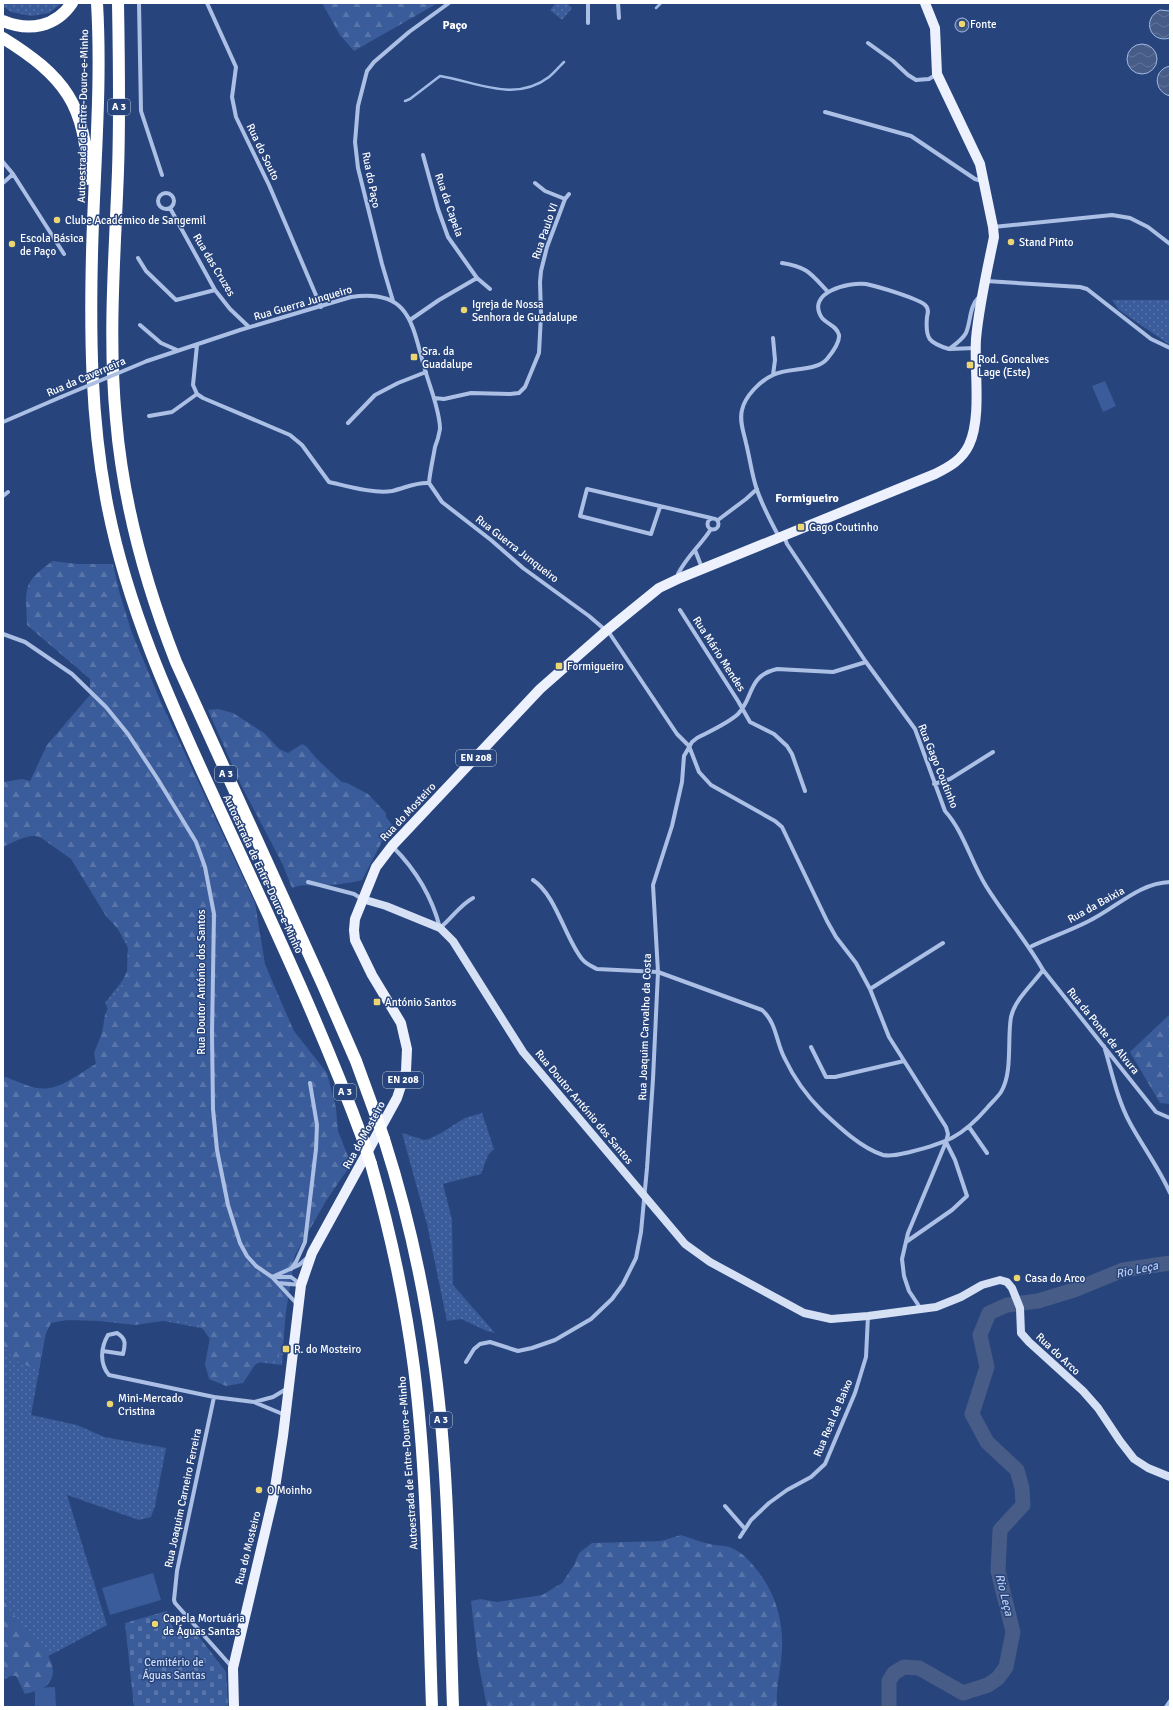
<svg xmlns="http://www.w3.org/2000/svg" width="1173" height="1710" viewBox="0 0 1173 1710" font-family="Signika,sans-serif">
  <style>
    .grass { fill: url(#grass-dots) }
    .forest { fill: url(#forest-firs) }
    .cemetery { fill: url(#cemetery-stones) }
    .pitch { fill: #3a5c9a }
    .water { fill: url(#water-waves); stroke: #a1bae5 }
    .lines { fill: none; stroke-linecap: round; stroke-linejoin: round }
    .stream { stroke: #a1bae5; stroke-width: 2.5 }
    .river { stroke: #475c86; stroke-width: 15 }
    .street { stroke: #acc0e5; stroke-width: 4 }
    .secondary { stroke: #d5e0f5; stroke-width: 8 }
    .primary { stroke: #ecf1fd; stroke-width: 10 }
    .highway { stroke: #fff; stroke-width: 12 }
    .street-bridge { stroke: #acc0e5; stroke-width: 4 }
    .highway-bridge { stroke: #fff; stroke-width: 12 }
    .poi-dot { fill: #edd572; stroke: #27447d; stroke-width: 1.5 }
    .labels { text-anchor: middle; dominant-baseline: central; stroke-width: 3; stroke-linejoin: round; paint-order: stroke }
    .shield { fill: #27447d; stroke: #bec7d8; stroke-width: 1 }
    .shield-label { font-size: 10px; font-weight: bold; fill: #fff }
    .poi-label { font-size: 11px; fill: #fff; stroke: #27447d; text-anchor: start }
    .street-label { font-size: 11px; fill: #fff; stroke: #27447d }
    .park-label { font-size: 11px; fill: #cfdcf4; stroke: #27447d }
    .neighbourhood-label { font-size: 12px; font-weight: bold; fill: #fff; stroke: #27447d }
    .water-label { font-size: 12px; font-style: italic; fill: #b7caec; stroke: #27447d }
  </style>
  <defs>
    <pattern id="grass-dots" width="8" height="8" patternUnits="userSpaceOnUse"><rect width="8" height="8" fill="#3a5c9a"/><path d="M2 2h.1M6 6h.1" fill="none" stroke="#5874a9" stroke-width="1.8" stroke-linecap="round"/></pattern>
    <pattern id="forest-firs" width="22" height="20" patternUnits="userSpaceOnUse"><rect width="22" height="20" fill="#3a5c9a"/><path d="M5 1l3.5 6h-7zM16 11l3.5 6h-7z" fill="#5874a9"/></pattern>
    <pattern id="cemetery-stones" width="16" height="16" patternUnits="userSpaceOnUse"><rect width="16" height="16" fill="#3a5c9a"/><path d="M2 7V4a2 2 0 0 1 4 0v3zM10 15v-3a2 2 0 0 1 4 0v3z" fill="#5874a9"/></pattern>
    <pattern id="water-waves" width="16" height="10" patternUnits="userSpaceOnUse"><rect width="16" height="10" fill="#475c86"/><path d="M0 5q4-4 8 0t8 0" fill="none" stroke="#637498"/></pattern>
  </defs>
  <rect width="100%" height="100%" fill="#27447d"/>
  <path class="grass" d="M 3,3 L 62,3 L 49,13 L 31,16 L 11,12 L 3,6 Z
    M 556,3 L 567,3 L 572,8 L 562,20 L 550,10 Z
    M 1112,300 L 1170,300 L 1170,345 L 1119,310 Z
    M 124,755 L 286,1306 L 282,1365 L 207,1356 L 211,1330 L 143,1317 L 48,1321 L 31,1415 L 77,1425 L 104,1437 L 166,1448 L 155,1506 L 151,1517 L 139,1520 L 67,1495 L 107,1625 L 5,1679 L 3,1678 L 3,1117 L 7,1120 L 105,1058 L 115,1023 L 105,1003 L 136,963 L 63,825 Z
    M 482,1113 L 494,1149 L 488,1155 L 481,1174 L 443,1184 L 452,1220 L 453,1285 L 495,1333 L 487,1331 L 461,1319 L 447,1321 L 427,1224 L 402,1133 L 424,1140 L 429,1139 L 441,1133 L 465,1118 Z"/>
  <path class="forest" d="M 322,3 L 438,3 L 354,51 L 340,35 Z
    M 53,561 L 77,564 L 113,564 L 119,591 L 132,633 L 160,700 L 255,903 L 265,964 L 282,1004 L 294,1031 L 327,1073 L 336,1108 L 338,1131 L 351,1164 L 326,1201 L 295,1255 L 278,1362 L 266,1358 L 255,1365 L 243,1383 L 226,1386 L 209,1379 L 205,1364 L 210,1339 L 200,1325 L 175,1319 L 135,1325 L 99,1321 L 66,1320 L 51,1323 L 44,1337 L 38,1370 L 16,1361 L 3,1346 L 3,1265 L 6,1252 L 3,1238 L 3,1077 L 6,1077 C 36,1089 44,1095 74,1078 C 82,1074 88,1068 96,1064 L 94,1053 L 102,1033 L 105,1015 L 111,1001 L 124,990 L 122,982 L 127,971 L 128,940 L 106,916 L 71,859 L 40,837 C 28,833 14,842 3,847 L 3,782 L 22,779 L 30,781 L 47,745 L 90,695 L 90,679 L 27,625 C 26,589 21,583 53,561 Z
    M 218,709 L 233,713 L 264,733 L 279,749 L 288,753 L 302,744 L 306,746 L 316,758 L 335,776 L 342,782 L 347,783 L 368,794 L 386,813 L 386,817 L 393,826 L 387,832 L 362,880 C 348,884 332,885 317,885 C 308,886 301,884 292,888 L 283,865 L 242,787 L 208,710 Z
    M 1170,1014 L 1170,1104 L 1160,1103 L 1130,1052 Z
    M 681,1535 C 691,1538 700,1542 710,1544 C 718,1546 727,1545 734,1549 C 746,1555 752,1564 760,1574 C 779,1600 785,1630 781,1661 C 779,1678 776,1689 777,1707 L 487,1707 L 478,1661 L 471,1601 L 480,1599 L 497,1602 L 542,1595 L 562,1583 L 574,1565 L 579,1553 L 592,1543 L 661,1541 Z
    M 3,1599 C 6,1604 9,1610 13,1614 C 26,1629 67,1663 48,1684 C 43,1690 32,1692 25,1694 L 16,1676 L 3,1675 Z"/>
  <path class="cemetery" d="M 167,1611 L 174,1631 L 193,1629 L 226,1672 L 228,1707 L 134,1707 L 125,1623 Z"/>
  <path class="pitch" d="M 1105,381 L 1116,406 L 1103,412 L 1092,386 Z
    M 153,1573 L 161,1600 L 110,1615 L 102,1588 Z
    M 55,1687 L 56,1707 L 35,1707 L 35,1688 Z"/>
  <path class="water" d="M 1160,10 L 1170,11 L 1170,38 C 1150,44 1141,19 1160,10 Z
    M955 25a7 7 0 1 1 14 0a7 7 0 1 1-14 0Z
    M1127 59a15 15 0 1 1 30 0a15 15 0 1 1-30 0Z
    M 1170,66 L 1170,96 C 1154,92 1152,70 1170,66 Z"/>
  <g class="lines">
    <path class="stream" d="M 656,8 L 661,3
      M 405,101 L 410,99 L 440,76 C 477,82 515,103 549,77 C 554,73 559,67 564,62"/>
    <path class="river" d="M 889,1707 L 889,1681 L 894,1673 L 904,1667 L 919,1668 L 963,1693 L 988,1685 L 998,1678 L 1006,1667 L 1013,1632 L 998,1571 L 1000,1530 L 1023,1505 L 1022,1488 L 1017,1470 L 987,1442 L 972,1414 L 987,1367 L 980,1335 L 989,1313 L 1007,1305 L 1038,1301 L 1074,1290 L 1123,1270 L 1170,1263"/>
    <path class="street" d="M 139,3 L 141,111 L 162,175
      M 207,3 L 236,67 L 232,97 L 236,117 L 269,185 L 321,307
      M 588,3 L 588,23
      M 618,3 L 619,18
      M 868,43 L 893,61 L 908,75 L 916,80 L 929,79 L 937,74
      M 825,112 L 911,136 L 975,179 L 982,181
      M 3,162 L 13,174 L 64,254
      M 3,183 L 13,174
      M 535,183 L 545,191 L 565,199
      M158 201a8 8 0 1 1 16 0a8 8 0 1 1-16 0Z
      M 170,208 L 215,290 L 230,309 L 249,327
      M 993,227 L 1112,215 L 1130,218 L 1148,227 L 1170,244
      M 138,258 L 146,271 L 176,300 L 215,290
      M 782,263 C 808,267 811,274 828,292
      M 477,278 L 490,289
      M 986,281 L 1080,287 L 1087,289 L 1151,339 L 1170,348
      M 393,301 L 382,264 L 358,168 L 355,142 L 358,106 L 367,71 L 374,62 L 409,32 L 449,3
      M 410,320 L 439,300 L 477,278 L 448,237 L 438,209 L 423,155
      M 140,325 L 161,343 L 177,350
      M 773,338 L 775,360 L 773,375
      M 197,345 L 193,385 L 197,394 L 203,398 L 290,435 L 302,445 L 329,482 C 347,486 374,494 392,491 C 405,488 416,482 429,483
      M 950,349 L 975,348
      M 147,361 L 240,330 L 351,297 C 413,288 412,328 426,373 C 431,390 440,412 440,429 C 439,435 437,442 435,447 C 433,459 430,471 429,483 L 442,502 L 491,540 L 523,568 L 589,616 L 610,634 L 677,734 L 689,746 L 699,772 L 711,785 L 775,821 L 782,827 L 827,921 L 836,937 L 856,963 L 870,989 L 889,1037 L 946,1127 L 948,1134 L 946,1142 L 908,1233 L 902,1259 L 904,1276 L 909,1291 L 921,1309
      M 434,398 L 444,399 L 471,393 L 510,394 L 519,393 L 525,387 L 539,353 L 541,315 L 540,282 L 541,271 L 547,247 L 565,199 L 569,194
      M 149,416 L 172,412 L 197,394
      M 3,422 L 61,397
      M 348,423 L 375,395 L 398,383 L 426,372
      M 3,496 L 8,492
      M 660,507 L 651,534 L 580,516 L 587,489 L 711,518
      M707.5 524a5.5 5.5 0 1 1 11 0a5.5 5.5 0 1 1-11 0Z
      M 718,520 L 746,499 L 757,489
      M 784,536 L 787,544 L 866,662 L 915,729 L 945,811 C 964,832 971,862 986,886 C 1004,915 1026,940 1043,970 L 1156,1112 L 1170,1118
      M 779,537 C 771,522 763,507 757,490 C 752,476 750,459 746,443 C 744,433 739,421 742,410 C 745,396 760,381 773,375 C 789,367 816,372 827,359 C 832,353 840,343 839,335 C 837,326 827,324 822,318 C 805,292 849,282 866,284 C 876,286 921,299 926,306 C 929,309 928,313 927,317 C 925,339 929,343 949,349 C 956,344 962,340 966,333 C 971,321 969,307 979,297
      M 695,550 L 702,568
      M 680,577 L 678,574 C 687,556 701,545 711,529
      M 680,610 L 738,701 L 750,722 L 774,734 L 787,746 L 792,754 L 805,791
      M 3,634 L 25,642 L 72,674 L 106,707 L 128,734 L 157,778 L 196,842 L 205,867 L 214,914 L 212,1034 L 213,1109 L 217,1150 L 228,1205 L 240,1243 L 247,1256 L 256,1266 L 272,1277 L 297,1304
      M 934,784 L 950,779 L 993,752
      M 393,847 C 415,869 432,897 440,928 C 452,918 460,905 473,898
      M 533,880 C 556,895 565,938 582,959 C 586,964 591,966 597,969 L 658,972 L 762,1010 C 777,1023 776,1043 785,1059 C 794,1078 807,1096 822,1111 C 839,1127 861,1148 883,1155 C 892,1157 901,1154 910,1152 C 946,1143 962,1137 987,1108 C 991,1103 997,1098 1001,1092 C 1013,1072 1007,1040 1011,1017 C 1015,999 1033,984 1043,970
      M 308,882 L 354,894 L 362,899
      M 1030,947 C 1049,938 1069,931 1087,922 C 1115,909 1138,883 1170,882
      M 870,989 L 943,943
      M 1104,1046 C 1112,1072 1117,1099 1130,1123 C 1143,1147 1159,1168 1170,1193
      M 811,1047 L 826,1077 L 835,1077 L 904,1061
      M 969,1127 L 987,1153
      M 906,1242 L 952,1210 L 967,1196 L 955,1160 L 946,1142
      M 291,1269 L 296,1262 L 305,1242 L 316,1149 L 317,1125 L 310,1083
      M 272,1277 L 299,1265 L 307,1258
      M 277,1277 L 291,1277 L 300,1284
      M 278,1283 L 301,1285
      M 103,1351 L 123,1354 C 125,1345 127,1339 117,1333 L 108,1335 C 101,1347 99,1363 109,1375 L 214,1397 L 254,1402
      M 466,1362 L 474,1349 L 480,1344 L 490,1342 L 518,1351 L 532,1348 L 555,1340 L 591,1319 L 612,1299 L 623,1284 L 636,1258 L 641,1232 L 647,1168 L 653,1079 L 658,972 L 653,885 L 672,826 L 682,782 L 684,756 L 692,742 L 697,738 C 710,731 727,724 738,714 C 754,698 747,676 777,669 L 833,672 L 866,662
      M 214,1397 L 177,1571 L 174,1600 L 175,1603 L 232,1667
      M 285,1415 L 254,1402 L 273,1397 L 288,1388
      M 725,1506 L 745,1529
      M 740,1537 L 751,1520 L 769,1503 L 787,1490 L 811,1477 L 825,1464 L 855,1393 L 866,1357 L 868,1316
      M 1166,1707 L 1170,1701"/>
    <path class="secondary" d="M 362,899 L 386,906 L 440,928 L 453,941 L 523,1052 L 685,1244 L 710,1262 L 804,1313 L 831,1319 L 868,1316 L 936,1307 L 961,1297 L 982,1285 L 1000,1280 L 1007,1282 L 1012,1288 L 1020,1308 L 1021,1333 L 1029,1342 L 1083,1391 L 1098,1408 L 1120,1441 L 1134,1459 L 1148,1468 L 1170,1477"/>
    <path class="primary" d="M 234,1707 L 233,1668 L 274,1494 L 283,1436 L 301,1285 L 312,1253 L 397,1098 L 406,1071 L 407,1049 L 401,1023 L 372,975 L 355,940 L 354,930 L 355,919 L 376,867 L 392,846 L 540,689 L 606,631 L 659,588 L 680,578 L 935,474 C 949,467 962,460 969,445 C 982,417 974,370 976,339 C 979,305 987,271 994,237 L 993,227 L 980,164 L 937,74 L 935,28 L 925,3"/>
    <path class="highway" d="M 97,3 C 102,87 94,170 92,254 C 90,336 91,417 106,498 C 126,607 172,706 218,806 C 269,916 321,1026 363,1140
      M 118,3 C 119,59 120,115 118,171 C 115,253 108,336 116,419 C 123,503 145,583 176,662 L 322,983 L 356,1061 L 376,1116
      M 3,21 C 29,32 56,27 72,3
      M 3,38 C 63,75 88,106 87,179
      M 384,1139 C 408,1214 425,1291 435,1369 C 450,1481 449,1595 453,1707
      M 371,1164 C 390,1231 405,1299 414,1368 C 428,1480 428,1594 432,1707"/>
    <path class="street-bridge" d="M 61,397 L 147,361"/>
    <path class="highway-bridge" d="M 376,1116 L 384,1139
      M 363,1140 L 371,1164"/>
  </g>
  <g class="poi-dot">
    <circle cx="962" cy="24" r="4"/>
    <circle cx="57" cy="220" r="4"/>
    <circle cx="1011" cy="242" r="4"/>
    <circle cx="12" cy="244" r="4"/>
    <circle cx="464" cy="310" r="4"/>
    <rect x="410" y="353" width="8" height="8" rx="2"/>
    <rect x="966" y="361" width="8" height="8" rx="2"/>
    <rect x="797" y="523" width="8" height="8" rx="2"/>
    <rect x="555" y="662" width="8" height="8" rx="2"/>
    <rect x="373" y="998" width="8" height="8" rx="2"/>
    <circle cx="1017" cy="1278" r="4"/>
    <rect x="282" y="1345" width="8" height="8" rx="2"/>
    <circle cx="110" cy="1404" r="4"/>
    <circle cx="259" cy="1490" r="4"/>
    <circle cx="155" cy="1624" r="4"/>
  </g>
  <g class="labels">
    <g class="shield">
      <rect x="108" y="99" width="22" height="16" rx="3"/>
      <rect x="456" y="750" width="40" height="16" rx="3"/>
      <rect x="215" y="766" width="22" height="16" rx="3"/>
      <rect x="383" y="1072" width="40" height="16" rx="3"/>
      <rect x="334" y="1084" width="22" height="16" rx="3"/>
      <rect x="430" y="1412" width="22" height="16" rx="3"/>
    </g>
    <g class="shield-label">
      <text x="119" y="107">A 3</text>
      <text x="476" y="758">EN 208</text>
      <text x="226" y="774">A 3</text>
      <text x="403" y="1080">EN 208</text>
      <text x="345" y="1092">A 3</text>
      <text x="441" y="1420">A 3</text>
    </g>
    <g class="poi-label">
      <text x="970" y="24">Fonte</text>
      <text x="65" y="220">Clube Académico de Sangemil</text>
      <text x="20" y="238">Escola Básica<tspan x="20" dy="13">de Paço</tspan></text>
      <text x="1019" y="242">Stand Pinto</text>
      <text x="472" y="304">Igreja de Nossa<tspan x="472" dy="13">Senhora de Guadalupe</tspan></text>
      <text x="422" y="351">Sra. da<tspan x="422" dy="13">Guadalupe</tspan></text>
      <text x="978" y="359">Rod. Goncalves<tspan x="978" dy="13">Lage (Este)</tspan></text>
      <text x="809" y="527">Gago Coutinho</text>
      <text x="567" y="666">Formigueiro</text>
      <text x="385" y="1002">António Santos</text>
      <text x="1025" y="1278">Casa do Arco</text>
      <text x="294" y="1349">R. do Mosteiro</text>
      <text x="118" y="1398">Mini-Mercado<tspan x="118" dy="13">Cristina</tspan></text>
      <text x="267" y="1490">O Moinho</text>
      <text x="163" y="1618">Capela Mortuária<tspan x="163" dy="13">de Águas Santas</tspan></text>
    </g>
    <g class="street-label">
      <text transform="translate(83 116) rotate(-89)">Autoestrada de Entre-Douro-e-Minho</text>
      <text transform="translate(263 152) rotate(64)">Rua do Souto</text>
      <text transform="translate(371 180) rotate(79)">Rua do Paço</text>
      <text transform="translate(449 205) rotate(71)">Rua da Capela</text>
      <text transform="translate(545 231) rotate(-71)">Rua Paulo VI</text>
      <text transform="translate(214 265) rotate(59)">Rua das Cruzes</text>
      <text transform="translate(303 303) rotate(-16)">Rua Guerra Junqueiro</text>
      <text transform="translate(86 377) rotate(-23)">Rua da Caverneira</text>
      <text transform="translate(517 549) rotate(38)">Rua Guerra Junqueiro</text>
      <text transform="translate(719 654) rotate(57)">Rua Mário Mendes</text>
      <text transform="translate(938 766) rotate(68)">Rua Gago Coutinho</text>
      <text transform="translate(408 812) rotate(-47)">Rua do Mosteiro</text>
      <text transform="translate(263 874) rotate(65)">Autoestrada de Entre-Douro-e-Minho</text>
      <text transform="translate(1096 905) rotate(-29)">Rua da Baixia</text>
      <text transform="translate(201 982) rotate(-90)">Rua Doutor António dos Santos</text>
      <text transform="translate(645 1027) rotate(-88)">Rua Joaquim Carvalho da Costa</text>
      <text transform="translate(1103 1031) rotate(51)">Rua da Ponte de Alvura</text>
      <text transform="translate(584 1107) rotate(50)">Rua Doutor António dos Santos</text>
      <text transform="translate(364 1135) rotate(-61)">Rua do Mosteiro</text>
      <text transform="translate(1058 1354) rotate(43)">Rua do Arco</text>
      <text transform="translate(833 1418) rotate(-67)">Rua Real de Baixo</text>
      <text transform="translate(408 1463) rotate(-94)">Autoestrada de Entre-Douro-e-Minho</text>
      <text transform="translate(183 1498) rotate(-78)">Rua Joaquim Carneiro Ferreira</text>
      <text transform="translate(248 1548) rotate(-76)">Rua do Mosteiro</text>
    </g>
    <g class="park-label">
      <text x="174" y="1662">Cemitério de<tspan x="174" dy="13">Águas Santas</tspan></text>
    </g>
    <g class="neighbourhood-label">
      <text x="455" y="25">Paço</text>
      <text x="807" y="498">Formigueiro</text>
    </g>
    <g class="water-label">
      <text transform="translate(1137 1270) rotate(-12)">Rio Leça</text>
      <text transform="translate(1004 1595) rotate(76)">Rio Leça</text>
    </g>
  </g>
  <rect width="1173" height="1710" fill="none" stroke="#ffffff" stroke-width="8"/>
</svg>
